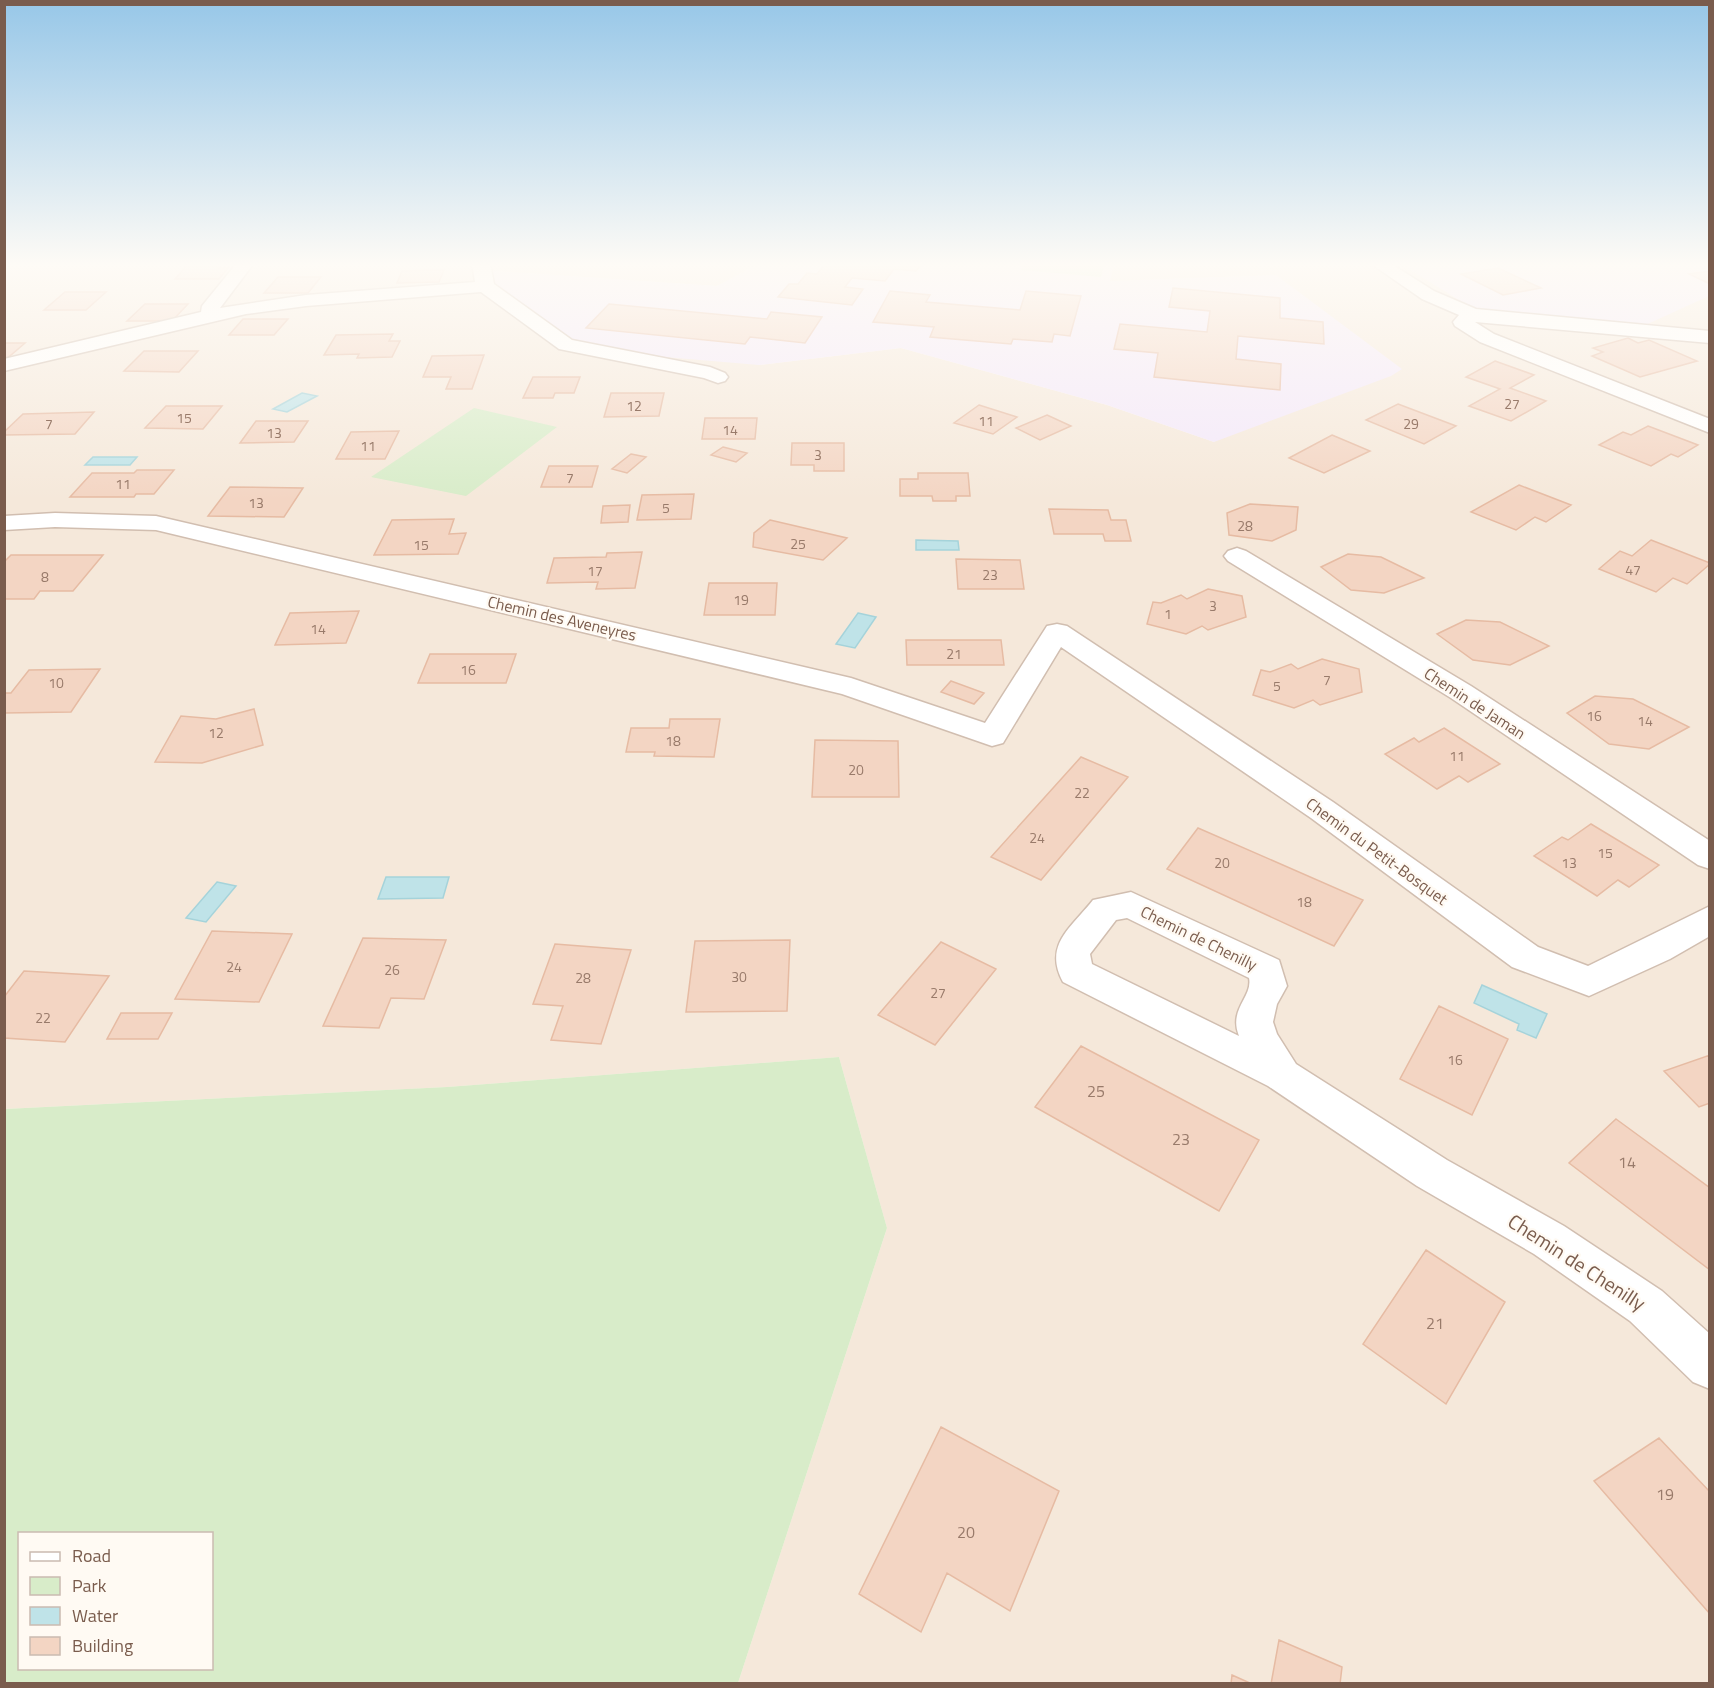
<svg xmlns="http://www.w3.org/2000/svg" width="1714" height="1688" viewBox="0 0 1714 1688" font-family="'Titillium Web',sans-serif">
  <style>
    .residential { fill: #f5e8da }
    .education { fill: #f3e8fa }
    .green { fill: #d8ecc9; fill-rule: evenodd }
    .water { fill: #bfe3e8; stroke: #a5d3da; stroke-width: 1.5 }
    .building { fill: #f3d5c3; stroke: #e6bba3; stroke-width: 1.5 }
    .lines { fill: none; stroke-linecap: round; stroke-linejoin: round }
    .street-casing { stroke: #d1beb0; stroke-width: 3 }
    .street { fill: #fff; fill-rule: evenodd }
    .labels { text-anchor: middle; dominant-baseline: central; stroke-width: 4.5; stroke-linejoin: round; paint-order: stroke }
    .number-label { font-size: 14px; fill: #987a6a }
    .street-label { font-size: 16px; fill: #7a5c4d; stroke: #fffaf3 }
    .near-number-label { font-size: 16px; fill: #987a6a }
    .near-street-label { font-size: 20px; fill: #7a5c4d; stroke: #fffaf3 }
  </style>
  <rect width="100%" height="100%" fill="#fdf6ec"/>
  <path class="residential" d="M 5,263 L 760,263 L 717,286 L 478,270 L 759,365 L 901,348 L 1107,405 L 1214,442 L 1276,275 L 1110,281 L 1114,263 L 1709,263 L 1709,335 L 1475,309 L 1498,320 L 1709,343 L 1709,1683 L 738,1683 L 887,1228 L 839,1057 L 447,1087 L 4,1109 Z"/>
  <path class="education" d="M 760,263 L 1114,263 L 1110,281 L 1276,275 L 1402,369 L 1391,376 L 1214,442 L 1107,405 L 901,348 L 759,365 L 606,352 L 575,343 L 485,286 L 482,270 L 717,286 Z
    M 1399,263 L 1709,263 L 1709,296 L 1641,327 L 1472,308 Z"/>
  <path class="green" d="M 1023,263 L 1105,263 L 1101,277 L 1021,270 Z
    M 474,408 L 557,427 L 466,496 L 371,477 Z
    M 839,1057 L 887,1228 L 738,1683 L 5,1683 L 5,1109 L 447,1087 ZM 20,1534 L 212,1534 L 212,1668 L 20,1668 Z"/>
  <path class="water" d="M 302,393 L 317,396 L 287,412 L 273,409 Z
    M 93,457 L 137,457 L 130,465 L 85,465 Z
    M 916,540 L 958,541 L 959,550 L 916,550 Z
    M 858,613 L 876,617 L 855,648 L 836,644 Z
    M 386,877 L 449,877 L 443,898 L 378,899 Z
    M 217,882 L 236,886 L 206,922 L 186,918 Z
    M 1482,985 L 1547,1014 L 1536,1038 L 1517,1030 L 1519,1024 L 1474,1003 Z"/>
  <path class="building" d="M 189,263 L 222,263 L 218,268 L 228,268 L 219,279 L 175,279 Z
    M 826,263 L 906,263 L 921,265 L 916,271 L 894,269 L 885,281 L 852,278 L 845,287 L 863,289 L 852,305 L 778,297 L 789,284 L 798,284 L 807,273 L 817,274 Z
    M 1498,268 L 1541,288 L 1503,295 L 1461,274 Z
    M 444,270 L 439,282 L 397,283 L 402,271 Z
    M 1710,271 L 1710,284 L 1689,274 Z
    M 278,277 L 321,277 L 308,293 L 264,293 Z
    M 1173,288 L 1280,298 L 1280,318 L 1323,322 L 1324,344 L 1238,336 L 1236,359 L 1281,364 L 1280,390 L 1154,377 L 1158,353 L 1114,349 L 1120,324 L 1207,332 L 1210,311 L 1169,307 Z
    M 890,291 L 930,295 L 926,302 L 1020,310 L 1026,291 L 1081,296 L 1070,336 L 1054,334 L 1052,342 L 1013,339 L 1011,344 L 930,337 L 934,327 L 873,322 Z
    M 65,292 L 106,292 L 86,310 L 44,310 Z
    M 145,304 L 188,304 L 172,321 L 127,321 Z
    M 609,304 L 767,319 L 771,312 L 822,317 L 805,343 L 750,337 L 745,344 L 586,328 Z
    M 243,319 L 288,319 L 274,335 L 229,335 Z
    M 393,334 L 389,341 L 400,341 L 392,357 L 357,358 L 359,354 L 324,355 L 336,335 Z
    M 1628,338 L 1638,343 L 1649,340 L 1697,361 L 1640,377 L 1592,356 L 1603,352 L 1593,348 Z
    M 4,343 L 25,343 L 4,361 Z
    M 144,351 L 198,351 L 179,372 L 124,371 Z
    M 484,355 L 472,389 L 446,389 L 451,377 L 423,377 L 432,356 Z
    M 1495,361 L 1534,375 L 1510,388 L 1546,401 L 1511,421 L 1469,406 L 1500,389 L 1466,377 Z
    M 533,377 L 580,377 L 574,393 L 555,393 L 553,398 L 523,398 Z
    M 611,393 L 664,393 L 659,416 L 604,417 Z
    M 1398,404 L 1456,426 L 1424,444 L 1366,420 Z
    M 979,405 L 1017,417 L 993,434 L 954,423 Z
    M 166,406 L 222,406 L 203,429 L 145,428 Z
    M 94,412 L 75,434 L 4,435 L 4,432 L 23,414 Z
    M 1047,415 L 1071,426 L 1040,440 L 1016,428 Z
    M 705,418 L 757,418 L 755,439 L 702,439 Z
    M 256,421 L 308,421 L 294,442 L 240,443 Z
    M 1648,426 L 1698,445 L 1678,457 L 1671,454 L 1651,466 L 1599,445 L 1623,432 L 1631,435 Z
    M 399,431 L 385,459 L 336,459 L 351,432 Z
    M 1332,435 L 1370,451 L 1324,473 L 1289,458 Z
    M 792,443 L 844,443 L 844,471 L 814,471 L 814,465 L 791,465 Z
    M 723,447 L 747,453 L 736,462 L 711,455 Z
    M 631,454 L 646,457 L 627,473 L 612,469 Z
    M 549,466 L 598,466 L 592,487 L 541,487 Z
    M 137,470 L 174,470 L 154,494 L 136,494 L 134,497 L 70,497 L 92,473 L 134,473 Z
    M 918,473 L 968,473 L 970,496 L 956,496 L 956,501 L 933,501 L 932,496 L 900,496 L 900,479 L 918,479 Z
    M 1519,485 L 1571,505 L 1546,522 L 1535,517 L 1516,530 L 1471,512 Z
    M 230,487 L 303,488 L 284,517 L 208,516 Z
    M 694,494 L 691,519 L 637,520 L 642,495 Z
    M 1250,504 L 1298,507 L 1296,530 L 1272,541 L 1229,535 L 1227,513 Z
    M 630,505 L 628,522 L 601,523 L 603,506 Z
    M 1049,509 L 1108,510 L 1111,520 L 1126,520 L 1131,541 L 1105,541 L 1103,534 L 1054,534 Z
    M 454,519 L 449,534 L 466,533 L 458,554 L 374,555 L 392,520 Z
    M 770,520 L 847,538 L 823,560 L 753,547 L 754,533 Z
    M 1651,540 L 1710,563 L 1710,564 L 1687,584 L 1673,578 L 1656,592 L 1599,569 L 1620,551 L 1632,556 Z
    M 642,552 L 635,588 L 596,589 L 598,582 L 547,583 L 554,558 L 606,557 L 607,553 Z
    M 1348,554 L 1381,557 L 1424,578 L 1384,593 L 1351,590 L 1321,567 Z
    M 11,555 L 103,555 L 73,591 L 40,591 L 34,599 L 4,599 L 4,562 Z
    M 956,559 L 1020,560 L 1024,589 L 958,589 Z
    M 709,583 L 777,583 L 775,615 L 704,615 Z
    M 1208,589 L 1242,596 L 1246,617 L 1208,630 L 1202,626 L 1186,634 L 1147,624 L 1153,602 L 1161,603 L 1181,595 L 1187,599 Z
    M 359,611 L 346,643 L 275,645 L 290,613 Z
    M 1466,620 L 1500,622 L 1549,646 L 1510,665 L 1473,660 L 1437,634 Z
    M 906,640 L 1001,640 L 1004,665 L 907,665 Z
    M 430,654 L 516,654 L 506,683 L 418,683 Z
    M 1322,659 L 1359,669 L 1362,692 L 1320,705 L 1313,700 L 1294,708 L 1253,695 L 1261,670 L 1270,672 L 1291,664 L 1298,669 Z
    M 100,669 L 71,712 L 4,713 L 4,693 L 11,693 L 29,670 Z
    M 951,681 L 984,693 L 974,704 L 941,692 Z
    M 1595,696 L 1633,699 L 1689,727 L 1649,749 L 1609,744 L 1567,713 Z
    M 254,709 L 263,745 L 202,763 L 155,762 L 181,716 L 216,719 Z
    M 670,719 L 720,719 L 714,757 L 654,756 L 655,752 L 626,752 L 631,728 L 669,728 Z
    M 1444,728 L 1500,764 L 1468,782 L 1459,776 L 1437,789 L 1385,754 L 1414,738 L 1419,742 Z
    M 815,740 L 898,741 L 899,797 L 812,797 Z
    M 1081,757 L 1128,777 L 1041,880 L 991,857 Z
    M 1591,824 L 1659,865 L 1629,887 L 1618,880 L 1597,896 L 1534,856 L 1562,837 L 1568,840 Z
    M 1198,828 L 1363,900 L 1334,946 L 1167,869 Z
    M 212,931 L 292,934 L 259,1002 L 175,999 Z
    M 363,938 L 446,940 L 424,999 L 391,998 L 379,1028 L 323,1026 Z
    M 790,940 L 787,1011 L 686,1012 L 695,941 Z
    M 941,942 L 996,969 L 935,1045 L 878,1015 Z
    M 555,944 L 631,950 L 601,1044 L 551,1040 L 563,1006 L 533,1004 Z
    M 24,971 L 109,976 L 65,1042 L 4,1038 L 4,997 Z
    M 1439,1006 L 1508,1039 L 1472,1115 L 1400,1079 Z
    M 121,1013 L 172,1013 L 158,1039 L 107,1039 Z
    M 1081,1046 L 1259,1140 L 1219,1211 L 1035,1107 Z
    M 1710,1055 L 1710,1103 L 1699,1107 L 1664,1071 Z
    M 1616,1119 L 1710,1188 L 1710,1270 L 1569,1163 Z
    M 1426,1250 L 1505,1302 L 1446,1404 L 1363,1344 Z
    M 941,1427 L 1059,1491 L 1010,1611 L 947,1573 L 921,1632 L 859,1594 Z
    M 1659,1438 L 1710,1492 L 1710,1614 L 1594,1481 Z
    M 1279,1640 L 1342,1667 L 1340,1684 L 1271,1684 Z
    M 1232,1675 L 1252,1684 L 1231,1684 Z"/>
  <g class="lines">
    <g class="street-casing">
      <path id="street" d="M 237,263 L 254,263 L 220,308 L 306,295 L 475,282 L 472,263 L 490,263 L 494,284 L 572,340 L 710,367 L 725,373 L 728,377 L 725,381 L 718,383 L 704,378 L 559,349 L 481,292 L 306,306 L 246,314 L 4,371 L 4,359 L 201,312 L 202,306 Z
        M 1370,263 L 1390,263 L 1434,291 L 1476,309 L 1710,331 L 1710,343 L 1475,322 L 1494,334 L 1710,419 L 1710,433 L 1480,342 L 1455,326 L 1453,322 L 1459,315 L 1422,299 Z
        M 55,513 L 156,516 L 851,678 L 985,723 L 1047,626 L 1057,624 L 1067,626 L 1333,802 L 1538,947 L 1588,966 L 1710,906 L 1710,936 L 1670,959 L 1589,996 L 1512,967 L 1311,818 L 1061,647 L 1003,743 L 992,746 L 842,694 L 156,530 L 55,527 L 4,530 L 4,516 Z
        M 1237,548 L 1246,551 L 1471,686 L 1710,841 L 1710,869 L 1698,865 L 1451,698 L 1228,561 L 1224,556 L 1228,551 Z
        M 1131,892 L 1279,960 L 1287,986 L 1277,1004 L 1273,1022 L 1277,1034 L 1296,1064 L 1447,1160 L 1564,1226 L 1662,1291 L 1710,1334 L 1710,1389 L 1693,1382 L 1630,1321 L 1534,1254 L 1417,1186 L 1268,1086 L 1063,982 C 1043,945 1071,928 1093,900 ZM 1127,918 L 1249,978 C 1253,997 1228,1009 1239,1036 L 1092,964 L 1090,954 L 1116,920 Z"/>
    </g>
    <use href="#street" class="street"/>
  </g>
  <linearGradient id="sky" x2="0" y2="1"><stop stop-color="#97c7e8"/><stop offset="0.53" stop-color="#fefbf6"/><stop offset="1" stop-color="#fefbf6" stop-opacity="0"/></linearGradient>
  <rect width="1714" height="500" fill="url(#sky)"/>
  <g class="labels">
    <g class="number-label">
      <text x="1512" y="403">27</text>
      <text x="634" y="405">12</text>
      <text x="184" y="417">15</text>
      <text x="986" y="420">11</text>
      <text x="49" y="423">7</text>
      <text x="1411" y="423">29</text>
      <text x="730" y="429">14</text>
      <text x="274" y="432">13</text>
      <text x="368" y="445">11</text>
      <text x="818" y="454">3</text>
      <text x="570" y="477">7</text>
      <text x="123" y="483">11</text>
      <text x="256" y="502">13</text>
      <text x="666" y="507">5</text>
      <text x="1245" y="525">28</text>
      <text x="798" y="543">25</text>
      <text x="421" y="544">15</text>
      <text x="1633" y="569">47</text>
      <text x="595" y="570">17</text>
      <text x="990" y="574">23</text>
      <text x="45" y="576">8</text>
      <text x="741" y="599">19</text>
      <text x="1213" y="605">3</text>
      <text x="1168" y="613">1</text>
      <text x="318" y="628">14</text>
      <text x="954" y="653">21</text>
      <text x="468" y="669">16</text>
      <text x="1327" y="679">7</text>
      <text x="56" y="682">10</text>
      <text x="1277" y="685">5</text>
      <text x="1594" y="715">16</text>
      <text x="1645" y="720">14</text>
      <text x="216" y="732">12</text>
      <text x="673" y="740">18</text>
      <text x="1457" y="755">11</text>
      <text x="856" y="769">20</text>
      <text x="1082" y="792">22</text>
      <text x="1037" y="837">24</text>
      <text x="1605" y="852">15</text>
      <text x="1222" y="862">20</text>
      <text x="1569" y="862">13</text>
      <text x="1304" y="901">18</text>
      <text x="234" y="966">24</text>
      <text x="392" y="969">26</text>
      <text x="739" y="976">30</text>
      <text x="583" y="977">28</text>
      <text x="938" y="992">27</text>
      <text x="43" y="1017">22</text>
      <text x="1455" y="1059">16</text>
    </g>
    <g class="street-label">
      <text transform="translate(562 618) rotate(13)">Chemin des Aveneyres</text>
      <text transform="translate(1475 703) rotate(33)">Chemin de Jaman</text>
      <text transform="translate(1377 851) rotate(36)">Chemin du Petit-Bosquet</text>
      <text transform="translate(1199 938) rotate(26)">Chemin de Chenilly</text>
    </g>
    <g class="near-number-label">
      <text x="1096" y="1091">25</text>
      <text x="1181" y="1139">23</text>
      <text x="1627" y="1162">14</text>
      <text x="1435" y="1323">21</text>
      <text x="1665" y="1494">19</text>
      <text x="966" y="1532">20</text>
    </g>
    <g class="near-street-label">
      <text transform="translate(1577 1262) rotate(33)">Chemin de Chenilly</text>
    </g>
  </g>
  <rect width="1714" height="1688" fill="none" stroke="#7a5c4d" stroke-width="12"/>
  <rect x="18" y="1532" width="195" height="138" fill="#fffaf3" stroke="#cabbb1" stroke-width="1.5"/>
  <rect x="30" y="1552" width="30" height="9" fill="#ffffff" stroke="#cabbb1" stroke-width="1.5"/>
  <text x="72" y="1562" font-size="18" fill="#7a5c4d">Road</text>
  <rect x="30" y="1577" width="30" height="18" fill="#d8ecc9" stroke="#cabbb1" stroke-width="1.5"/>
  <text x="72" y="1592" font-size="18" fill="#7a5c4d">Park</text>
  <rect x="30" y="1607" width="30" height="18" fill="#bfe3e8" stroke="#cabbb1" stroke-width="1.5"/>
  <text x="72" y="1622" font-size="18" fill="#7a5c4d">Water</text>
  <rect x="30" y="1637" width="30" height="18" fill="#f3d5c3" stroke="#cabbb1" stroke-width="1.5"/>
  <text x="72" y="1652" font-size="18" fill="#7a5c4d">Building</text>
</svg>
